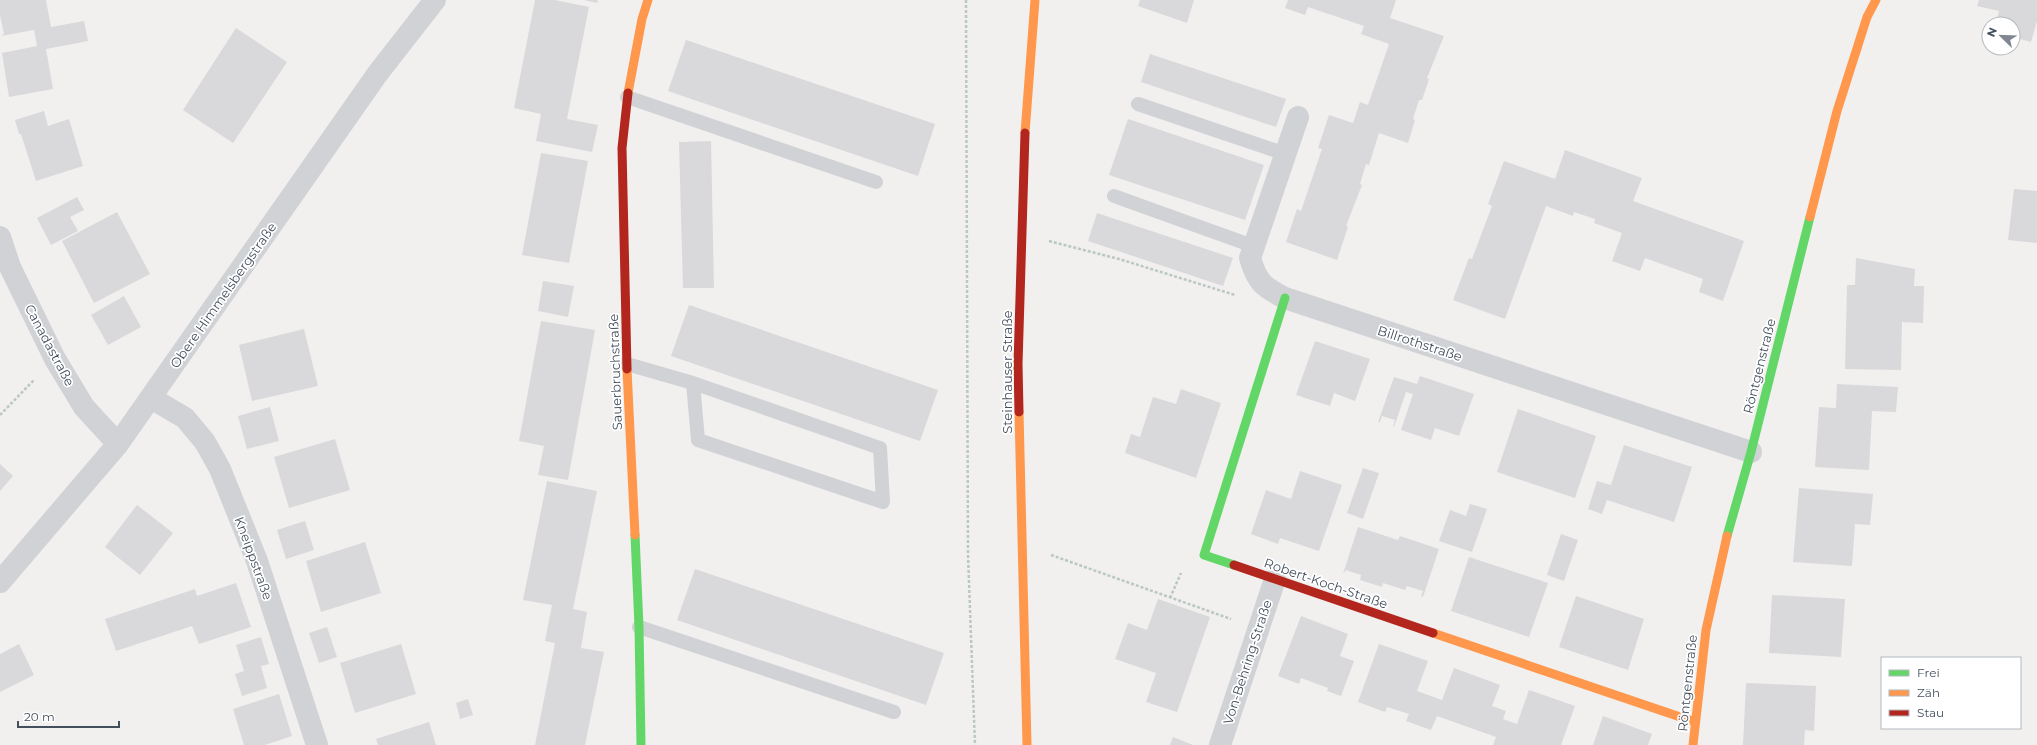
<svg xmlns="http://www.w3.org/2000/svg" width="2037" height="745" viewBox="0 0 2037 745" font-family="Montserrat,sans-serif">
  <style>
    .building { fill: #d9d9db }
    .lines { fill: none; stroke-linecap: round; stroke-linejoin: round }
    .path { stroke: #bac7c4; stroke-width: 2.5; stroke-dasharray: 3 2; stroke-linecap: butt }
    .lane { stroke: #d0d2d6; stroke-width: 14 }
    .street { stroke: #d0d2d6; stroke-width: 22 }
    .fast { stroke: #63d668; stroke-width: 9 }
    .slow { stroke: #ff974d; stroke-width: 9 }
    .jam { stroke: #b3261e; stroke-width: 9 }
    .labels { text-anchor: middle; dominant-baseline: central; stroke-width: 3.5; stroke-linejoin: round; paint-order: stroke }
    .street-label { font-size: 13px; fill: #444f5e; stroke: #fff }
  </style>
  <rect width="100%" height="100%" fill="#f1f0ef"/>
  <path class="building" d="M 0,0 L 46,0 L 51,27 L 84,21 L 88,41 L 46,49 L 53,89 L 9,97 L 2,53 L 37,46 L 34,30 L 1,36 L 4,34 L 0,15 Z
    M 535,0 L 555,0 L 589,7 L 567,119 L 598,125 L 592,152 L 536,141 L 541,114 L 514,108 Z
    M 584,0 L 598,0 L 597,3 Z
    M 1140,0 L 1194,0 L 1187,23 L 1138,6 Z
    M 1288,0 L 1396,0 L 1390,18 L 1444,36 L 1427,78 L 1429,79 L 1422,100 L 1419,100 L 1413,119 L 1415,120 L 1408,143 L 1379,133 L 1369,165 L 1366,164 L 1360,184 L 1362,185 L 1346,226 L 1348,227 L 1337,260 L 1286,242 L 1297,209 L 1301,211 L 1322,149 L 1318,148 L 1329,115 L 1353,123 L 1360,102 L 1368,105 L 1389,44 L 1361,34 L 1364,26 L 1308,7 L 1305,15 L 1285,8 Z
    M 1979,0 L 2037,0 L 2037,21 L 2031,42 L 2013,37 L 2013,24 L 1996,24 L 1999,11 L 1977,6 Z
    M 236,28 L 287,62 L 233,143 L 183,110 Z
    M 686,40 L 935,124 L 918,176 L 668,91 Z
    M 1150,54 L 1286,99 L 1276,127 L 1141,82 Z
    M 44,111 L 48,126 L 69,119 L 83,166 L 36,181 L 21,134 L 19,134 L 15,120 Z
    M 1128,119 L 1264,165 L 1245,220 L 1109,175 Z
    M 711,141 L 714,288 L 683,288 L 679,142 Z
    M 1565,150 L 1642,178 L 1633,201 L 1744,241 L 1723,301 L 1699,292 L 1703,279 L 1645,258 L 1640,271 L 1612,261 L 1622,233 L 1594,223 L 1595,219 L 1574,212 L 1573,216 L 1546,206 L 1505,319 L 1453,300 L 1469,258 L 1472,259 L 1492,206 L 1488,204 L 1504,161 L 1555,179 Z
    M 541,153 L 588,161 L 569,263 L 522,255 Z
    M 2014,189 L 2037,191 L 2037,243 L 2008,240 Z
    M 77,197 L 84,210 L 70,217 L 78,231 L 51,245 L 37,218 Z
    M 117,212 L 150,274 L 94,303 L 62,241 Z
    M 1097,213 L 1233,258 L 1223,286 L 1088,241 Z
    M 1856,258 L 1915,269 L 1914,286 L 1924,286 L 1923,323 L 1902,322 L 1901,370 L 1845,369 L 1847,285 L 1855,285 Z
    M 543,281 L 574,286 L 568,317 L 538,311 Z
    M 124,296 L 141,327 L 108,345 L 91,315 Z
    M 689,305 L 938,390 L 920,441 L 671,356 Z
    M 541,321 L 595,330 L 568,480 L 538,475 L 544,446 L 519,441 Z
    M 304,329 L 318,386 L 252,401 L 239,345 Z
    M 1315,341 L 1370,359 L 1355,401 L 1334,393 L 1330,406 L 1296,395 Z
    M 1420,376 L 1474,394 L 1459,436 L 1435,428 L 1431,440 L 1401,430 L 1413,394 L 1406,392 L 1394,427 L 1393,427 L 1395,420 L 1382,416 L 1380,422 L 1378,422 L 1394,377 L 1417,384 Z
    M 1837,384 L 1898,387 L 1896,412 L 1872,411 L 1869,470 L 1815,467 L 1819,407 L 1836,408 Z
    M 1181,389 L 1221,403 L 1196,478 L 1125,453 L 1131,434 L 1140,437 L 1153,397 L 1176,404 Z
    M 270,407 L 279,441 L 247,449 L 238,416 Z
    M 1518,409 L 1596,436 L 1575,498 L 1497,472 Z
    M 335,439 L 350,490 L 289,508 L 274,457 Z
    M 1624,445 L 1692,467 L 1674,522 L 1607,500 L 1602,514 L 1588,509 L 1597,481 L 1611,485 Z
    M 0,464 L 13,476 L 0,491 Z
    M 1363,468 L 1379,473 L 1363,519 L 1347,513 Z
    M 1300,471 L 1342,485 L 1319,551 L 1280,538 L 1278,544 L 1251,534 L 1266,490 L 1291,499 Z
    M 547,481 L 597,491 L 573,609 L 587,612 L 581,648 L 604,652 L 585,745 L 535,745 L 555,643 L 545,641 L 552,605 L 523,600 Z
    M 1799,488 L 1873,494 L 1870,525 L 1855,524 L 1852,566 L 1793,562 Z
    M 1470,504 L 1487,509 L 1472,552 L 1439,541 L 1450,510 L 1466,516 Z
    M 137,505 L 173,533 L 140,575 L 105,547 Z
    M 305,521 L 314,550 L 286,559 L 277,530 Z
    M 1358,527 L 1398,540 L 1400,536 L 1439,549 L 1423,597 L 1421,596 L 1423,591 L 1407,586 L 1405,590 L 1383,583 L 1382,587 L 1360,580 L 1361,575 L 1346,570 L 1343,574 Z
    M 1561,534 L 1578,540 L 1564,581 L 1547,575 Z
    M 365,542 L 381,593 L 321,612 L 306,561 Z
    M 1469,557 L 1548,583 L 1529,637 L 1451,611 Z
    M 695,569 L 944,653 L 926,705 L 677,620 Z
    M 236,583 L 251,627 L 199,644 L 192,626 L 116,651 L 105,619 L 195,589 L 197,596 Z
    M 1772,595 L 1845,599 L 1841,657 L 1769,653 Z
    M 1576,596 L 1644,619 L 1628,670 L 1559,647 Z
    M 1158,599 L 1210,617 L 1177,712 L 1146,702 L 1156,673 L 1115,659 L 1128,623 L 1147,630 Z
    M 1301,616 L 1348,634 L 1340,656 L 1354,661 L 1341,696 L 1327,691 L 1328,688 L 1301,678 L 1299,684 L 1278,676 Z
    M 327,627 L 337,657 L 319,663 L 309,633 Z
    M 261,637 L 269,664 L 261,666 L 267,688 L 242,696 L 235,674 L 244,671 L 236,645 Z
    M 19,644 L 34,675 L 0,692 L 0,654 Z
    M 401,644 L 416,694 L 355,713 L 340,663 Z
    M 1379,644 L 1428,661 L 1417,691 L 1442,700 L 1454,668 L 1500,685 L 1492,706 L 1506,711 L 1503,719 L 1517,724 L 1529,690 L 1575,706 L 1561,745 L 1493,745 L 1496,737 L 1437,716 L 1431,730 L 1406,721 L 1409,714 L 1387,707 L 1385,712 L 1358,702 Z
    M 1746,683 L 1816,686 L 1814,731 L 1805,730 L 1804,745 L 1743,745 Z
    M 279,694 L 292,736 L 265,745 L 244,745 L 233,709 Z
    M 468,699 L 473,715 L 460,719 L 456,703 Z
    M 1603,716 L 1652,734 L 1648,745 L 1593,745 Z
    M 429,722 L 436,745 L 378,745 L 376,739 Z
    M 1173,737 L 1193,745 L 1170,745 Z"/>
  <g class="lines">
    <path class="path" d="M 966,0 L 968,555 L 975,745
      M 1049,241 L 1119,259 L 1235,295
      M 0,415 L 34,380
      M 1051,555 L 1231,619
      M 1170,598 L 1181,573"/>
    <path class="lane" d="M 627,97 L 876,182
      M 1138,104 L 1286,154
      M 1114,196 L 1253,246
      M 627,364 L 693,383 L 880,448 L 883,502 L 698,440 L 693,383
      M 639,627 L 894,712"/>
    <path class="street" d="M 1298,117 L 1250,258 C 1257,282 1263,287 1285,298 L 1751,452
      M 0,237 L 10,267 L 55,359 L 84,407 L 118,444
      M 151,398 L 185,418 L 205,442 L 220,469 L 257,561 L 317,745
      M 0,582 L 118,444 L 378,73 L 435,0
      M 1220,745 L 1275,579"/>
    <path class="fast" d="M 635,535 L 639,627 L 641,745
      M 1727,536 L 1751,452 L 1810,217
      M 1234,565 L 1204,555 L 1285,298"/>
    <path class="slow" d="M 628,93 L 642,19 L 648,0
      M 1025,133 L 1035,0
      M 1810,217 L 1837,111 L 1867,17 L 1876,0
      M 627,369 L 635,535
      M 1019,412 L 1027,745
      M 1433,633 L 1695,722
      M 1693,745 L 1706,630 L 1727,536"/>
    <path class="jam" d="M 627,369 L 622,148 L 628,93
      M 1019,412 L 1018,364 L 1025,133
      M 1234,565 L 1433,633"/>
  </g>
  <g class="labels">
    <g class="street-label">
      <text transform="translate(223 295) rotate(-55)">Obere Himmelsbergstraße</text>
      <text transform="translate(1420 343) rotate(18)">Billrothstraße</text>
      <text transform="translate(50 345) rotate(62)">Canadastraße</text>
      <text transform="translate(1759 366) rotate(-76)">Röntgenstraße</text>
      <text transform="translate(615 372) rotate(-92)">Sauerbruchstraße</text>
      <text transform="translate(1007 372) rotate(-90)">Steinhauser Straße</text>
      <text transform="translate(254 558) rotate(70)">Kneippstraße</text>
      <text transform="translate(1326 583) rotate(19)">Robert-Koch-Straße</text>
      <text transform="translate(1247 662) rotate(-72)">Von-Behring-Straße</text>
      <text transform="translate(1687 683) rotate(-84)">Röntgenstraße</text>
    </g>
  </g>
  <rect x="1881" y="657" width="140" height="72" fill="#ffffff" stroke="#b4b9bf"/>
  <rect x="1889" y="670" width="20" height="6" fill="#63d668" stroke="#b4b9bf"/>
  <text x="1917" y="677" font-size="12" fill="#444f5e">Frei</text>
  <rect x="1889" y="690" width="20" height="6" fill="#ff974d" stroke="#b4b9bf"/>
  <text x="1917" y="697" font-size="12" fill="#444f5e">Zäh</text>
  <rect x="1889" y="710" width="20" height="6" fill="#b3261e" stroke="#b4b9bf"/>
  <text x="1917" y="717" font-size="12" fill="#444f5e">Stau</text>
  <g transform="translate(2001 36) rotate(293)"><circle r="19" fill="#ffffff" stroke="#b4b9bf"/>
  <path d="M0-3L7 15L0 10L-7 15Z" fill="#818791"/>
  <text y="-6" font-size="11" font-weight="bold" text-anchor="middle" fill="#444f5e">N</text>
  </g>
  <path d="M18 721v6h101v-6" fill="none" stroke="#444f5e" stroke-width="2"/>
  <text x="24" y="721" font-size="12" fill="#444f5e" stroke="#ffffff" stroke-width="3" paint-order="stroke">20 m</text>
</svg>
